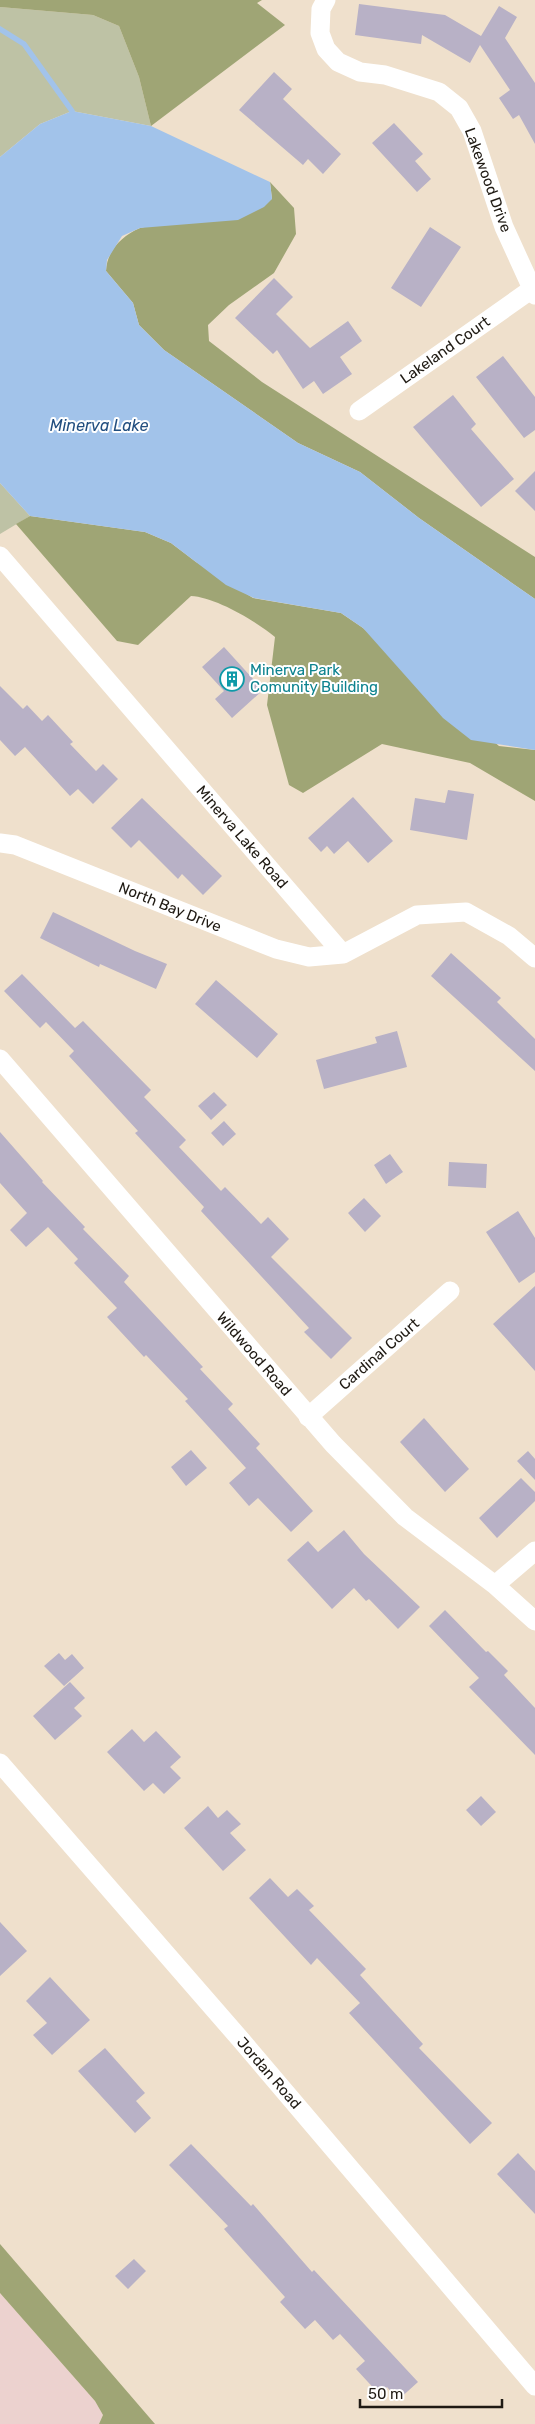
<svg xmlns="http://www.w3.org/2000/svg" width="535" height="2424" viewBox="0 0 535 2424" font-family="Rubik,sans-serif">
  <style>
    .commercial { fill: #ecd2cf }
    .green { fill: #bec2a5 }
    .forest { fill: #9fa575 }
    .water { fill: #a2c3ea }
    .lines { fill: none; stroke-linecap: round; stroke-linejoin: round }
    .stream { stroke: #a2c3ea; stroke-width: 5.5 }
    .building { fill: #b8b1c6 }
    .minor { stroke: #fff; stroke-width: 19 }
    .labels { text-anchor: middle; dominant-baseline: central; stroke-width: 4; stroke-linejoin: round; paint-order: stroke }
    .street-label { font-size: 15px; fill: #1f1a13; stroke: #fff }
    .culture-label { font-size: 15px; fill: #0d838f; stroke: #fff; text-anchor: start }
    .water-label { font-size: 16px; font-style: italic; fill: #224e7f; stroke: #fff }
  </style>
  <rect width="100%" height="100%" fill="#efe0cc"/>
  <path class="commercial" d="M 0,2293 L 95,2401 L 103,2415 L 99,2424 L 0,2424 Z"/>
  <path class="green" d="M 0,7 L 93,15 L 119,26 L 139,77 L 151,126 L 72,111 L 40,124 L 0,157 Z
    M 0,483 L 30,516 L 0,534 Z"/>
  <path class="forest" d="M 0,0 L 262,0 L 257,3 L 285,25 L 151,126 L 139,77 L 119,26 L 93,15 L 0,7 Z
    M 270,182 L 294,208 L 296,234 L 274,273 L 229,305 L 208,325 L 209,341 L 262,382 L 535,557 L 535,599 L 419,518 L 360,472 L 298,443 L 164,350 L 139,325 L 133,303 L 106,271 C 107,250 122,236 140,228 L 272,199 Z
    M 30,516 L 145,532 L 171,543 L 196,562 L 253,598 L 341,613 L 363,628 L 499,746 L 535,750 L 535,801 L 470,763 L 382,744 L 303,793 L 289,785 L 267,705 L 275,637 C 256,621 215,597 191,596 L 138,645 L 117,641 L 16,524 Z
    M 0,2244 L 155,2424 L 99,2424 L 103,2415 L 95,2401 L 0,2293 Z"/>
  <path class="water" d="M 72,111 L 151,126 L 270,182 L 272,199 L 264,207 L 238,220 L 140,228 L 122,236 L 107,260 L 106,271 L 133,303 L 139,325 L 164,350 L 298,443 L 360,472 L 419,518 L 535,599 L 535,750 L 471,740 L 443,718 L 363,628 L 341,613 L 254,598 L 226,585 L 171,543 L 145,532 L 30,516 L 0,483 L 0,157 L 40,124 Z"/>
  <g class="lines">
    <path class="stream" d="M 0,29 L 24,44 L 72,111"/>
  </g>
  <path class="building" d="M 359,4 L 445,15 L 481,36 L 499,6 L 517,17 L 505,38 L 535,83 L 535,144 L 519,115 L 513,119 L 499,98 L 510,90 L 480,45 L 470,63 L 422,35 L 421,44 L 355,35 Z
    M 274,72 L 292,89 L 283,99 L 341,154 L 323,174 L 308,159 L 303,165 L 239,110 Z
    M 394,123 L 423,154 L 415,161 L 431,179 L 417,192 L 372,143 Z
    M 430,227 L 461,247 L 421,307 L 391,288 Z
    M 274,278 L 293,297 L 276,314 L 310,348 L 348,321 L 362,341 L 340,357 L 352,374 L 323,394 L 314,381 L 303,389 L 277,350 L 273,354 L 235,318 Z
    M 503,356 L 535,397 L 535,430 L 524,438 L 476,377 Z
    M 453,395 L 476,424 L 471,429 L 514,479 L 481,507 L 413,427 Z
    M 535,471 L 535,511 L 515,491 Z
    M 224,647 L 263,690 L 232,718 L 215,699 L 224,691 L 202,667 Z
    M 0,686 L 23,709 L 27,705 L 42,721 L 48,715 L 73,742 L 70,744 L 96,771 L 103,764 L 118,779 L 93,804 L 78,789 L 70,796 L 25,747 L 15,756 L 0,740 Z
    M 448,790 L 474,794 L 467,840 L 410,830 L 415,798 L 445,803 Z
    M 353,797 L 393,841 L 368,863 L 348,841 L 334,854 L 327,846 L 321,852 L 308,838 Z
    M 142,798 L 222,876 L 203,895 L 182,874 L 178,879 L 139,840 L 131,848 L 111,828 Z
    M 53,912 L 135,951 L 167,964 L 156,989 L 100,964 L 99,967 L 40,938 Z
    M 451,953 L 501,998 L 497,1002 L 535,1039 L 535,1071 L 431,976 Z
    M 22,974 L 75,1028 L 83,1021 L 151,1090 L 144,1097 L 186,1140 L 179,1147 L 221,1191 L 225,1187 L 261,1224 L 268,1217 L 289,1239 L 271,1257 L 352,1338 L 331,1359 L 304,1332 L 309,1328 L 201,1211 L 204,1207 L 135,1133 L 138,1131 L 69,1056 L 74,1051 L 46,1022 L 40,1028 L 4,991 Z
    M 216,980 L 278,1034 L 257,1058 L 195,1004 Z
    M 397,1031 L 407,1067 L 324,1089 L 316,1060 L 377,1043 L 375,1037 Z
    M 214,1092 L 227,1105 L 211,1120 L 198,1106 Z
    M 224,1121 L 236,1134 L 223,1146 L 211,1133 Z
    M 0,1132 L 43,1181 L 42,1182 L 85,1227 L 83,1229 L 129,1276 L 124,1282 L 203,1367 L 200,1369 L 233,1404 L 228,1409 L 260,1444 L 256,1448 L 313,1511 L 291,1532 L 258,1498 L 249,1506 L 229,1483 L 246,1468 L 185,1401 L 188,1399 L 146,1355 L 144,1357 L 107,1317 L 117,1308 L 74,1263 L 78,1259 L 48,1227 L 26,1247 L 10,1230 L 27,1213 L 0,1183 Z
    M 390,1154 L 403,1172 L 386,1184 L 374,1165 Z
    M 449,1162 L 487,1164 L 486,1188 L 448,1186 Z
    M 364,1198 L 381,1216 L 365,1232 L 348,1213 Z
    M 518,1211 L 535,1238 L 535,1272 L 519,1283 L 486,1232 Z
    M 535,1286 L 535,1371 L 493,1324 Z
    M 424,1418 L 469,1469 L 445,1492 L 400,1442 Z
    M 191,1450 L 207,1468 L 186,1486 L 171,1467 Z
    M 528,1451 L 535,1459 L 535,1480 L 517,1461 Z
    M 521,1478 L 535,1492 L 535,1501 L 497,1538 L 479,1518 Z
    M 344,1530 L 364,1554 L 420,1607 L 398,1629 L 369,1599 L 366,1601 L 354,1588 L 332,1609 L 287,1560 L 308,1541 L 318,1552 Z
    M 445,1610 L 486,1652 L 488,1651 L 508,1671 L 504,1675 L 535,1708 L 535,1755 L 469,1687 L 479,1678 L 429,1626 Z
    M 59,1653 L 65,1660 L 72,1654 L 84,1668 L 64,1686 L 44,1666 Z
    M 70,1682 L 85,1698 L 74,1708 L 82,1716 L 55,1740 L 33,1716 Z
    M 132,1729 L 144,1742 L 156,1731 L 181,1757 L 170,1767 L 181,1778 L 164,1794 L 153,1783 L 144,1791 L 107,1752 Z
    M 481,1796 L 496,1812 L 481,1826 L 466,1810 Z
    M 208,1806 L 218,1818 L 227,1810 L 241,1824 L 230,1833 L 246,1850 L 223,1871 L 184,1828 Z
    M 270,1878 L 288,1897 L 297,1889 L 314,1906 L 309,1910 L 366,1969 L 360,1975 L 423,2044 L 419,2048 L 492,2123 L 470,2144 L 349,2013 L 360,2003 L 317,1958 L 311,1965 L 249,1898 Z
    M 0,1922 L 27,1951 L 0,1976 Z
    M 50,1977 L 90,2020 L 52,2055 L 33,2035 L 47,2023 L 26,2001 Z
    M 105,2048 L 145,2093 L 136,2101 L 151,2118 L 135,2133 L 78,2071 Z
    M 191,2144 L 251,2206 L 253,2204 L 312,2272 L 314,2270 L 418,2382 L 398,2400 L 387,2387 L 379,2394 L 356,2369 L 365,2361 L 340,2334 L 333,2340 L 315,2320 L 305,2329 L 280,2302 L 285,2297 L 224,2229 L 228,2226 L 169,2165 Z
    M 518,2153 L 535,2171 L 535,2214 L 497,2174 Z
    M 134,2259 L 146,2271 L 128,2289 L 115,2276 Z"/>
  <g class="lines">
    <path class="minor" d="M 326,0 L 321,9 L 320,33 L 326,49 L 338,62 L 360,72 L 385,75 L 439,92 L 459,108 L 472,131 L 504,227 L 535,295
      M 359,411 L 532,289
      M 0,556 L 343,954
      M 0,843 L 15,845 L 276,949 L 309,957 L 343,954 L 417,915 L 466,912 L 509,936 L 535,958
      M 0,1059 L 333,1444 L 405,1517 L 495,1585 L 535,1621
      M 308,1417 L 450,1291
      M 495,1585 L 535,1551
      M 0,1763 L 241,2040 L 535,2386"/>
  </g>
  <defs>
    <g id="building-ring" transform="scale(1.25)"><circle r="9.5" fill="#fff" stroke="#0f9aa8" stroke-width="1.5"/><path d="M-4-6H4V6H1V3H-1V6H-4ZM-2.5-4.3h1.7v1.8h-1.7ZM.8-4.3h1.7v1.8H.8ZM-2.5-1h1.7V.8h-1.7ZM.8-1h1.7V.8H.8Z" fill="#0f9aa8"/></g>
  </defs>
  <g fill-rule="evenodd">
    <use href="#building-ring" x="232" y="679"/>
  </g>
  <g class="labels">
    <g class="street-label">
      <text transform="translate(488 180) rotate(70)">Lakewood Drive</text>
      <text transform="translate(445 350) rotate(-35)">Lakeland Court</text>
      <text transform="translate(242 837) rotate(49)">Minerva Lake Road</text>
      <text transform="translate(170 907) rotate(22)">North Bay Drive</text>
      <text transform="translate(254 1354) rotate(49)">Wildwood Road</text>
      <text transform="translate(379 1354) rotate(-41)">Cardinal Court</text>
      <text transform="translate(269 2073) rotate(49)">Jordan Road</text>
    </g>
    <g class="culture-label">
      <text x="250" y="670">Minerva Park<tspan x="250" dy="17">Comunity Building</tspan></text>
    </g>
    <g class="water-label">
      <text x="99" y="425">Minerva Lake</text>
    </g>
  </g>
  <path d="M360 2399v8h142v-8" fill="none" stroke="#1f1a13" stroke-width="2.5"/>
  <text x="368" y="2399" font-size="15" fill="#1f1a13" stroke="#ffffff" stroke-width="4" paint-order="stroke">50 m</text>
</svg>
